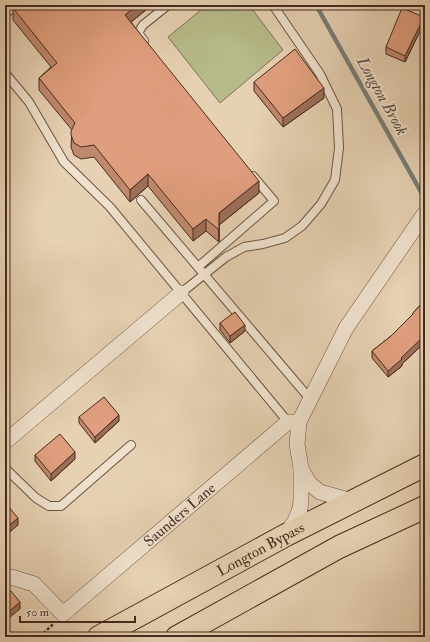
<svg xmlns="http://www.w3.org/2000/svg" width="430" height="642" viewBox="0 0 430 642" font-family="'IM FELL Double Pica',serif">
  <style>
    .green { fill: #b7bb8a; stroke: #7e7355 }
    .lines { fill: none; stroke-linecap: round; stroke-linejoin: round }
    .stream { stroke: #777e78; stroke-width: 4.5 }
    .lane-casing { stroke: #6e5444; stroke-width: 10 }
    .street-casing { stroke: #6e5444; stroke-width: 16 }
    .highway-casing { stroke: #462b20; stroke-width: 24 }
    .path { stroke: #462b20; stroke-width: 2.5; stroke-dasharray: 3 2; stroke-linecap: butt }
    .lane { stroke: #efe1cd; stroke-width: 8 }
    .street { stroke: #efe1cd; stroke-width: 15 }
    .highway { stroke: #e6d1b2; stroke-width: 22 }
    .wall { fill: #c0886c; stroke: #462b20 }
    .shaded-wall { fill: #9c6f58; stroke: #462b20 }
    .building { fill: #df9e7d; stroke: #462b20 }
    .labels { text-anchor: middle; dominant-baseline: central; stroke-width: 4; stroke-linejoin: round; paint-order: stroke }
    .street-label { font-size: 15px; fill: #462b20; stroke: #efe1cd }
    .water-label { font-size: 16px; font-style: italic; fill: #56473d; stroke: #efe1cd }
  </style>
  <rect width="100%" height="100%" fill="#e6d1b2"/>
  <filter id="stains"><feTurbulence type="fractalNoise" baseFrequency=".005" numOctaves="4"/><feColorMatrix values="0 0 0 0 .2 0 0 0 0 .09 0 0 0 0 .02 0 0 0 .5 -.17"/></filter>
  <radialGradient id="worn" r=".72"><stop offset=".6" stop-color="#630" stop-opacity="0"/><stop offset="1" stop-color="#630" stop-opacity=".3"/></radialGradient>
  <path class="green" d="M 207,5 L 249,5 L 283,50 L 220,103 L 168,37 Z"/>
  <g class="lines">
    <path class="stream" d="M 316,5 L 425,199"/>
    <g class="lane-casing">
      <path id="lane" d="M 5,14 L 16,5
        M 144,41 L 138,33 L 143,25 L 168,5
        M 5,73 L 29,102 L 64,162 L 110,207 L 288,422
        M 141,200 L 310,399
        M 198,267 L 274,201 L 253,176
        M 181,293 L 226,257 L 244,247 L 263,244 L 285,238 L 302,226 L 321,204 L 335,180 L 339,148 L 337,109 L 320,74 L 273,5
        M 5,468 L 36,498 L 49,506 L 61,506 L 131,445"/>
    </g>
    <g class="street-casing">
      <g id="street">
        <path d="M 5,442 L 181,293"/>
        <path d="M 301,469 L 310,484 L 320,492 L 352,501"/>
        <path d="M 286,534 L 295,521 L 300,509 L 301,500 L 301,468 L 297,444 L 299,422 L 346,328 L 425,213"/>
        <path id="s1" d="M 5,578 L 11,577 L 34,584 L 63,614 L 288,422 L 299,422"/>
      </g>
    </g>
    <g class="highway-casing">
      <g id="highway">
        <path id="s2" d="M 99,637 L 286,535 L 425,465"/>
        <path d="M 177,637 L 339,547 L 425,507"/>
      </g>
    </g>
    <path class="path" d="M 40,637 L 53,624"/>
    <use href="#lane" class="lane"/>
    <use href="#street" class="street"/>
    <use href="#highway" class="highway"/>
  </g>
  <path class="wall" d="M 16,5 L 152,5 L 131,22 L 259,193 L 219,225 L 219,242 L 206,231 L 193,241 L 148,186 L 130,202 L 94,157 L 81,159 L 74,155 L 71,147 L 72,130 L 39,90 L 39,78 L 51,67 L 13,20 L 13,8 Z
    M 424,23 L 405,62 L 386,54 L 386,47 Z
    M 254,82 L 324,98 L 283,127 L 254,91 Z
    M 425,300 L 425,339 L 423,341 L 423,344 L 402,364 L 402,366 L 388,377 L 372,358 L 372,351 L 391,336 L 413,315 L 413,313 Z
    M 220,323 L 245,331 L 230,343 L 220,330 Z
    M 79,417 L 119,421 L 95,443 L 79,423 Z
    M 35,455 L 75,459 L 51,481 L 35,461 Z"/>
  <path class="shaded-wall" d="M 137,5 L 152,5 L 125,27 L 125,15 Z
    M 424,17 L 424,23 L 405,62 L 405,56 Z
    M 324,88 L 324,98 L 283,127 L 283,118 Z
    M 148,174 L 148,186 L 130,202 L 130,190 Z
    M 259,181 L 259,193 L 219,225 L 219,242 L 219,213 Z
    M 206,219 L 206,231 L 193,241 L 193,229 Z
    M 245,325 L 245,331 L 230,343 L 230,336 Z
    M 425,332 L 425,339 L 423,341 L 423,344 L 402,364 L 402,366 L 388,377 L 388,371 L 421,335 Z
    M 119,415 L 119,421 L 95,443 L 95,437 Z
    M 75,452 L 75,459 L 51,481 L 51,474 Z
    M 18,518 L 18,525 L 5,536 L 5,529 Z
    M 20,602 L 20,609 L 5,621 L 5,615 Z"/>
  <path class="building" d="M 16,5 L 137,5 L 125,15 L 259,181 L 219,213 L 219,230 L 206,219 L 193,229 L 148,174 L 130,190 L 94,145 L 81,147 L 74,143 L 71,135 L 71,131 L 75,123 L 39,78 L 57,63 L 13,8 Z
    M 402,8 L 424,17 L 405,56 L 386,47 Z
    M 295,49 L 324,88 L 283,118 L 254,82 Z
    M 425,300 L 425,332 L 421,335 L 423,337 L 401,358 L 402,359 L 388,371 L 372,351 L 391,336 L 413,314 L 413,313 Z
    M 235,312 L 245,325 L 230,336 L 220,323 Z
    M 104,397 L 119,415 L 95,437 L 79,417 Z
    M 60,434 L 75,452 L 51,474 L 35,455 Z
    M 8,506 L 18,518 L 5,529 L 5,508 Z
    M 10,590 L 20,602 L 5,615 L 5,594 Z"/>
  <g class="labels">
    <g class="street-label">
      <text stroke="none"><textPath href="#s1" startOffset="225">Saunders Lane</textPath></text>
      <text stroke="none"><textPath href="#s2" startOffset="184">Longton Bypass</textPath></text>
    </g>
    <g class="water-label">
      <text transform="translate(382 96) rotate(61)">Longton Brook</text>
    </g>
  </g>
  <rect width="430" height="642" fill="none" stroke="#e6d1b2" stroke-width="20"/>
  <rect x="6" y="6" width="418" height="630" fill="none" stroke="#462b20" stroke-width="2"/>
  <rect x="10" y="10" width="410" height="622" fill="none" stroke="#462b20"/>
  <path d="M20 616v6h115v-6" fill="none" stroke="#462b20" stroke-width="2"/>
  <text x="26" y="616" font-size="12" fill="#462b20" stroke="#efe1cd" stroke-width="3" paint-order="stroke">50 m</text>
  <rect width="100%" height="100%" filter="url(#stains)"/>
  <rect width="100%" height="100%" fill="url(#worn)"/>
</svg>
